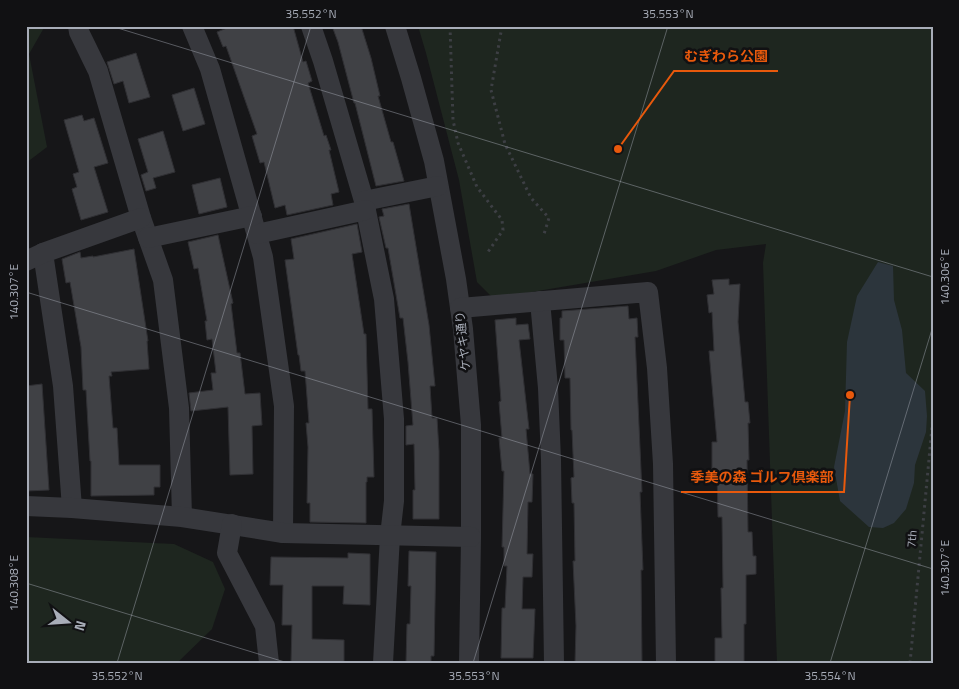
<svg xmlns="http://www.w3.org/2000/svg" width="959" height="689" font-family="'Titillium Web','Noto Sans JP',sans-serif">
  <rect width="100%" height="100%" fill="#161618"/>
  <g fill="#1e261f">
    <path d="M26 26H45L29 54 47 147 26 163Z"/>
    <path d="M418 26H933V663H777L763 263 766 244 716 250 656 271 526 293 492 297 477 282 459 180 426 53Z"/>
    <path d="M26 537 174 544 213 562 225 589 212 629 177 663H26Z"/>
  </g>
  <path fill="#2c353c" d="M878 262 893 266 894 300 902 330 906 373 925 391 927 416 926 432 915 465 914 483 906 509 894 523 883 528 869 527 840 501 834 467 845 411 847 342 857 296Z"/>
  <g fill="#404145" stroke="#303034">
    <path d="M232 26H293L303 62 306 61 312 81 308 83 324 136 326 135 331 150H329L339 192 331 194 333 205 287 215 285 205 275 208 264 162 260 163 252 136 257 134 226 46 223 47 217 32Z"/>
    <path d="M332 26H361L371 58 380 96H378L391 142H393L404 181 376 186 355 103H354L338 42Z"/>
    <path d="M136 53 150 97 129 103 123 81 114 84 107 62Z"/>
    <path d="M194 88 205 124 183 131 172 95Z"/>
    <path d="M82 115 84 121 94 118 108 163 94 167 108 212 81 220 72 189 77 187 73 174 79 172 64 120Z"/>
    <path d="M163 131 175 172 153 178 156 188 146 191 141 175 148 172 138 139Z"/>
    <path d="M220 178 227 207 199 214 192 185Z"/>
    <path d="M409 204 429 325 434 376 435 386H430L432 418H437L439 451V519H413V490H415L414 444 406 445V426L413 425 408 362 403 318H400L388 248H386L379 217 384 216 382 209Z"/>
    <path d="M357 224 362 252 352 254 364 334H366L368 409H372L374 477H367V482H366V523L310 522V503H307L308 447 306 423H309L305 371H301L299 355H298L285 260 294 259 291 239Z"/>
    <path d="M218 235 233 303 231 304 237 353H240L245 394 260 393 262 425 252 426 253 474 230 475 228 407 191 411 189 393 213 390 211 373H216L212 339 207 340 205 321H207L198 268 194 269 188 242Z"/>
    <path d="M134 249 148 341H147L149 369 111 372 112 376H109L113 428H117L119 465H160V487H154V495L91 496V461H90L86 390H83L81 347 70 282 66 283 62 259 80 252 81 258 93 256V257Z"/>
    <path d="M729 279V285L740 284 738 322 745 402H748L750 423H748L749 460H747L748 532H752L753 556H756V574L746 575V624H744V663H715V638H722L721 588H723L722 517H718L717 471H712V442H717L709 351H714L712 312 709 313 707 295 714 294 712 280Z"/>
    <path d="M628 306 629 319 637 318 638 337H635L642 492H640L643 570H641L642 663H575L576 626 573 561H575L574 503H572L571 478 574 477 572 430H571L570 378H565L564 340H560V318H562V311Z"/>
    <path d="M516 318V325L528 324 530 339 519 340 529 429H526L530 474H533L532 502H528L527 554H533L532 577H523L522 609H535L533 658H501L502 608H505L507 566H504V547H502L504 471H502L499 438H502L499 402 501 401 495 320Z"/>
    <path d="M42 384 49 490 26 491V386Z"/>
    <path d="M409 551 436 552 434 656H431V663H406L407 624H410L411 586H408Z"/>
    <path d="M348 553 370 554V605L343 604 344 586H312V639L344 640V663H291L292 625H282L283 585H270L271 557 348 558Z"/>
  </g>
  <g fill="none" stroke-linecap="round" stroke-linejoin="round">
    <g stroke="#3d3f44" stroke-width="3" stroke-dasharray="2.5 4" stroke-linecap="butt">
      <path d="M450 26 453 120 458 143 477 187 502 220 503 230 488 252"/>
      <path d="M502 26 491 90 505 144 531 198 549 218 544 234"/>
      <path d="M910 663 933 416"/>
    </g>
    <g stroke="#37383d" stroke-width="20">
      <path d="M78 26 79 32 98 71 141 218 163 280 179 408 182 517"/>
      <path d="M192 26 210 69 263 257 284 406 283 533"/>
      <path d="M311 26 323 61 364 201 384 299 394 419V501L390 536 383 663"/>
      <path d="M395 26 411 78 434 161 456 279 463 329 471 425V537L469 663"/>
      <path d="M364 201 438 186"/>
      <path d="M257 234 366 210"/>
      <path d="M148 238 252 216"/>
      <path d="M43 253 63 386 72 508"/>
      <path d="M26 261 43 253 141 218"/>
      <path d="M540 301 548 388 551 460 554 663"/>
      <path d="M460 308 648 292 657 368 663 464 666 663"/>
      <path d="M26 506 72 508 182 517 283 533 471 537"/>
      <path d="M232 524 227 553 265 626 269 663"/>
    </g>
  </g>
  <path fill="none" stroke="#a8adb8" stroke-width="1" stroke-opacity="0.45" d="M111 26 933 277M26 292 933 569M26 583 288 663M117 663 311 26M473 663 668 26M830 663 933 326"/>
  <g text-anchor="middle" stroke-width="5" stroke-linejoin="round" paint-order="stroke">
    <g font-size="12" fill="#a8adb8" stroke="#111113">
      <text transform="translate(463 341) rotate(-96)" y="4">ケヤキ通り</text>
      <text transform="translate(912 539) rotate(-85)" y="4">7th</text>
    </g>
  </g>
  <path fill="none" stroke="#e8590c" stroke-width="2" d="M618 149L674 71H778M850 395L844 492H681"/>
  <g fill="#e8590c" stroke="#111113" stroke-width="2">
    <circle cx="618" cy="149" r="5"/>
    <circle cx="850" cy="395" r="5"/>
  </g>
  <g font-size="14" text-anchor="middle" font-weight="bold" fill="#e8590c" stroke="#111113" stroke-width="5" stroke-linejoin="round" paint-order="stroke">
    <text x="726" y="61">むぎわら公園</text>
    <text x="762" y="482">季美の森 ゴルフ倶楽部</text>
  </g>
  <rect width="959" height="689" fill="none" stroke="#111113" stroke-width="55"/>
  <g transform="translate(68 622) rotate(107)" stroke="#111113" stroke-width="4" paint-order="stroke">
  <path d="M0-4L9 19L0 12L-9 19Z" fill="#a8adb8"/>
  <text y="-8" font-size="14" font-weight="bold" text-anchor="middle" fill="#a8adb8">N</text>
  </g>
  <rect x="28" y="28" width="904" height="634" fill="none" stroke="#a8adb8" stroke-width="2"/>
  <g font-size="12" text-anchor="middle" fill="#a8adb8">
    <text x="311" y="18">35.552°N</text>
    <text x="668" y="18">35.553°N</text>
    <text transform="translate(945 277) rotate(-90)" y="4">140.306°E</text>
    <text transform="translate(14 292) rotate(-90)" y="4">140.307°E</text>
    <text transform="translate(945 568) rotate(-90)" y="4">140.307°E</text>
    <text transform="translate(14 583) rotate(-90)" y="4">140.308°E</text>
    <text x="117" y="680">35.552°N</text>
    <text x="474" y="680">35.553°N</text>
    <text x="830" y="680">35.554°N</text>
  </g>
</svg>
